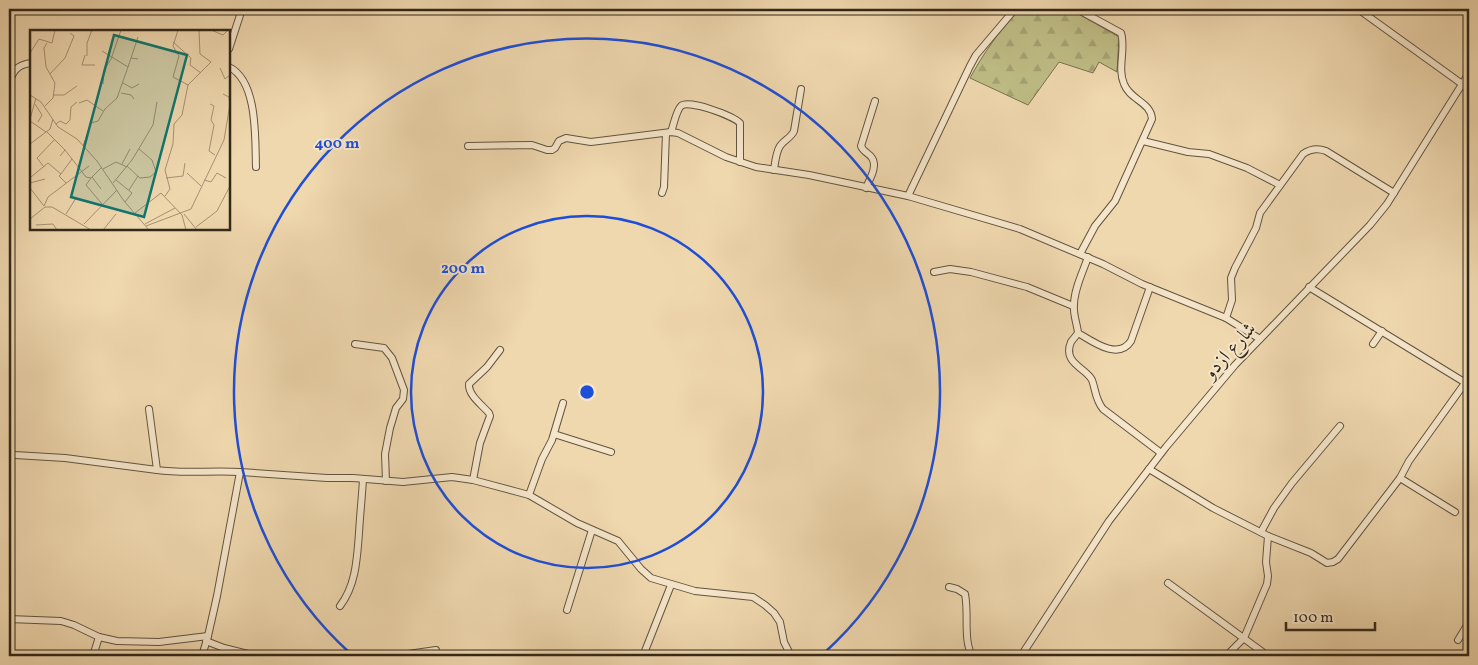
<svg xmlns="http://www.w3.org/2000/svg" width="1478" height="665" font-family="Vollkorn,Amiri,serif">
  <defs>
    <pattern id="forest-firs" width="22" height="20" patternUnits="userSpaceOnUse" patternTransform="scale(1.25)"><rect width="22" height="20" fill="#bfbd86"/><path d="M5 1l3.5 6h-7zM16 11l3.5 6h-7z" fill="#a5a273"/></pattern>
  </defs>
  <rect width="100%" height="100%" fill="#efd7ae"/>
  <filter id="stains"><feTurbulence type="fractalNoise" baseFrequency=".004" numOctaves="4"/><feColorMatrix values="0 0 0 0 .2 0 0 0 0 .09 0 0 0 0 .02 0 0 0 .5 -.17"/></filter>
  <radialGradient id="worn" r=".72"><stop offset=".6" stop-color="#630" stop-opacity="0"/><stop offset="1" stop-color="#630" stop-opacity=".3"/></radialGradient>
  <path fill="url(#forest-firs)" stroke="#797250" d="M1020 9H1070L1119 37 1117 72 1099 62 1093 73 1059 62 1028 105 970 78C983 54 999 32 1016 11Z"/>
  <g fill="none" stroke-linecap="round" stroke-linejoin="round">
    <defs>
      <g id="minor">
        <path d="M1077 9 1121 33C1126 49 1117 68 1124 84 1130 100 1151 102 1152 119L1115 201 1095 226 1080 254"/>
        <path d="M1358 9 1462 84"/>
        <path d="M229 49 242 9"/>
        <path d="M229 67C258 81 255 139 256 167"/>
        <path d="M9 82C14 70 17 65 31 63"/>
        <path d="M671 132C674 124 676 111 681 106 689 99 733 116 740 123V162"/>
        <path d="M1143 141 1188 152 1209 154 1247 168 1280 185"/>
        <path d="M468 146 532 145 547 150H552L555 148 559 141 566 138 591 142 671 132 678 133 726 157 756 167 809 175 908 196 1020 229 1103 264 1142 284 1226 318 1260 339"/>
        <path d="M774 170C775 163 776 152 780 146 784 140 791 138 794 131L801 89"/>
        <path d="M9 184 10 198"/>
        <path d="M866 188C869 180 878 167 872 158 869 153 863 152 861 146L875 101"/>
        <path d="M662 193 664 187 666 133"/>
        <path d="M908 196 970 66 976 55 1015 9"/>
        <path d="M1088 257C1083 272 1074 289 1074 305 1073 315 1077 323 1078 333 1092 341 1118 361 1131 341L1150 287"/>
        <path d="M934 272 950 269 971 272 1027 287 1073 306"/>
        <path d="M1309 287 1469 385"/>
        <path d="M1226 318 1232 300 1231 278 1235 268 1256 228 1260 213 1303 154C1310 149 1318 148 1326 151L1394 193"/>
        <path d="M1078 333C1076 336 1073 339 1071 342 1062 363 1086 368 1092 380 1096 391 1095 399 1103 409L1161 453"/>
        <path d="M355 344 384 348 392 358 404 390 403 399 396 408 390 428 385 454 386 481"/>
        <path d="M1373 344 1382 331"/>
        <path d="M149 409 157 470C184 474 212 470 240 472"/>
        <path d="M554 434 611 452"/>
        <path d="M9 453 15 455 65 458 157 470"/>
        <path d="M1149 469 1213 508 1268 536 1266 562 1268 576 1267 584 1244 638 1226 656"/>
        <path d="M1400 478 1455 512"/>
        <path d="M473 480 480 443 490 416 489 413C482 405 468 395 469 384L487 367 500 350"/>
        <path d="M529 495 542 459 552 440 563 403"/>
        <path d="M1261 532 1274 508 1292 483 1340 426"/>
        <path d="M1268 536 1311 553 1327 563 1333 562 1338 559 1400 478 1409 461 1465 383"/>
        <path d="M1168 583 1268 656"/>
        <path d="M949 587 957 589 965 594C969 614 963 639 972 656"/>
        <path d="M340 606C356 585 357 559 359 533 360 515 362 497 363 479"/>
        <path d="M567 610 592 530"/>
        <path d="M9 619 61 621 74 625 99 637 117 641 159 642 208 636"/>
        <path d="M9 632 10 619"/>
        <path d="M1458 640 1469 622"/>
        <path d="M206 641 224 648 257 656"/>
        <path d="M93 656 99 637"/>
        <path d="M202 656 208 636 217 596 240 472 327 478H353L403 482 452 477 473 480 529 495 577 523 618 541 641 569 651 578 695 591 753 597 765 605 774 613 780 622 784 642 791 656"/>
        <path d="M394 656 436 650"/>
        <path d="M643 656 671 585"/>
        <path d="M859 656 866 655 875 656"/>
        <path d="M1021 656 1109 521 1166 447 1235 365 1370 225 1387 204 1469 73"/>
      </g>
    </defs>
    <use href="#minor" stroke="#62543f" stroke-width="8"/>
    <use href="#minor" stroke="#f5e5ca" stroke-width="6"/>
  </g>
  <g fill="none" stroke="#1d4ed8" stroke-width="2.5">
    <circle cx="587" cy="392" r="176"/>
    <path d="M351 654A353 353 0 1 1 823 654"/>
  </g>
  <g text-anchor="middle" stroke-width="4" stroke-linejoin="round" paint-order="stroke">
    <g font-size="20" fill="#33281a" stroke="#f5e5ca">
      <text transform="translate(1229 350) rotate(-48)" y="7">شارع ازدو</text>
    </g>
  </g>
  <g transform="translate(30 30)">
    <rect width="200" height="200" fill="#efd7ae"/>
    <path fill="none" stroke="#a49173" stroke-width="1" d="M148 0 143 16 149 26 143 47 158 55M181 0 193 5 198 0M143 12 161 28 160 35 171 43M0 23 9 9 22 13 25 0M55 25 52 35H65M57 26V13L62 0M101 28 108 7M81 29 91 0M98 37 101 28 108 29M190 38 195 49 200 45M20 44 35 28 44 6 40 3M93 53 102 58 109 54M73 54 74 40 81 29M91 63 101 65 104 69M193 64 199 67 200 76M0 65 11 72 28 97 47 109 67 131 94 171 119 200M23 65H34L47 56M49 73 57 70 73 81M5 74 12 85 8 92M180 74 184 76 181 90 184 95 179 121 185 125M15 76 23 68 25 53 16 37 14 18 17 13M0 89 6 68M0 91 16 102M26 94 30 91 36 94 40 90 41 77 47 72M17 102 35 120 30 126M0 114 20 99 23 89M53 116 61 93 68 91 75 79 87 68 98 37 72 21M35 120 56 147 61 148 72 137M92 134 100 119M97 136 110 148 120 147 126 142 122 130 109 119M14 137 7 128 25 109M73 139 86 132 97 137M157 143 171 156M31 144 42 129M1 147 18 133 31 144 29 146 36 153M62 147 71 159M61 148 56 155 72 174M136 148 153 146 155 133M86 150 102 163 95 172M174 150 181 152 187 143 196 148M0 153 15 149M83 153 102 130 123 95 127 72M0 158 14 176M99 160 108 146M135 166 140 159 135 140 143 114 144 94 152 85 158 55 181 32 170 24 169 0M14 176 18 167 59 136M105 183 131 163 152 185 156 200M36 184 46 168M154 184 167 200M0 189 15 177H22L61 200M54 194 87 160M115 194 145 178M6 195 23 194 27 200M116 196 161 179 194 110 200 74M166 197 187 181 200 156M73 200 86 184"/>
    <path fill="#0f766e" fill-opacity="0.15" stroke="#0f766e" stroke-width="2.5" d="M84 5 157 25 114 187 41 167Z"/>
    <rect width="200" height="200" fill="none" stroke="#33281a" stroke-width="2.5"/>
  </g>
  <circle cx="587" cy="392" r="8" fill="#1d4ed8" stroke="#f5e5ca" stroke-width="2.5"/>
  <g font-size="15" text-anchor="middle" font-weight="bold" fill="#1d4ed8" stroke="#f5e5ca" stroke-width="4" stroke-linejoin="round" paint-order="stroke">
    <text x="337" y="148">400 m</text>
    <text x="463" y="273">200 m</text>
  </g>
  <rect width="1478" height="665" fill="none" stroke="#efd7ae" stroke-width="30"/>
  <rect x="10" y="10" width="1458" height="645" fill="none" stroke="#33281a" stroke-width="2.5"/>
  <rect x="15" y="15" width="1448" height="635" fill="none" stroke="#33281a"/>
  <path d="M1286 622v8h89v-8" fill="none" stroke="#33281a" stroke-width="2.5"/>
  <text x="1293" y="622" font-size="15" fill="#33281a" stroke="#f5e5ca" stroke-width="4" paint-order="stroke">100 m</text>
  <rect width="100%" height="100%" filter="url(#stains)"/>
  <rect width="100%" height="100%" fill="url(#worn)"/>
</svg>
